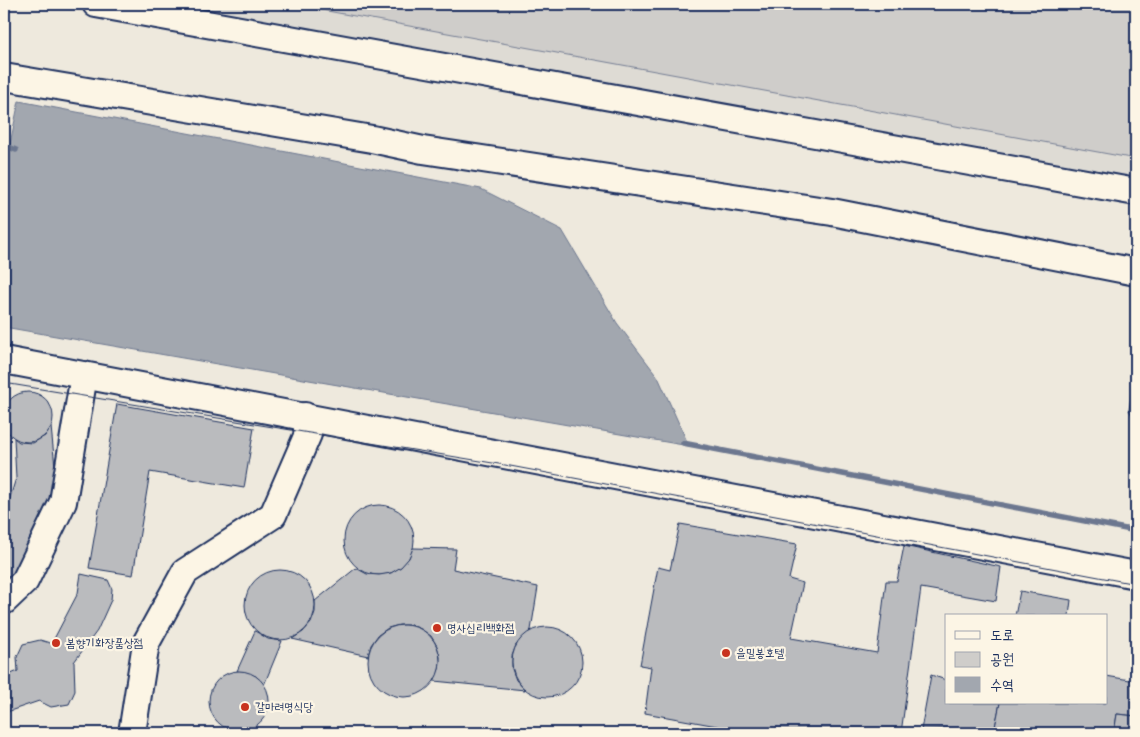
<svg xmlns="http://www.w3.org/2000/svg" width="1140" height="737" font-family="Pangolin,'Poor Story',sans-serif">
  <rect width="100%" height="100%" fill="#eee9dd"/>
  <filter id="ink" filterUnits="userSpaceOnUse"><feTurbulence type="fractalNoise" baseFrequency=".02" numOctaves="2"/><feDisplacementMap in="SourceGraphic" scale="10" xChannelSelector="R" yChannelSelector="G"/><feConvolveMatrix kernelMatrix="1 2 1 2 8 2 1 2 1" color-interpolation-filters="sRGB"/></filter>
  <g filter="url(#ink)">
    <path fill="#dedbd4" d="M37 4H1136V202L546 95Z"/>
    <path fill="#cfcdca" stroke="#757e94" d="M289 4H1136V159Z"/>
    <path fill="#a2a7af" stroke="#6c778f" d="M19 101 481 189 562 230 617 323 658 377 689 446 4 327V172Z"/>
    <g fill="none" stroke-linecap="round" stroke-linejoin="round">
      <g stroke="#6c778f" stroke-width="5.5">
        <path d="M4 145 16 150"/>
        <path d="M683 443 1136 531"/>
      </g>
    </g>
    <g fill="#babbbe" stroke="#1b2f5e">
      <path d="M1136 363V422L1129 410Z"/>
      <circle cx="28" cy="417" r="25"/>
      <path d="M117 404 254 428 244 488 150 472 133 575 89 568Z"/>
      <path d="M51 427 55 467 49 511 33 551 4 585V517L16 478 14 438 19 442 33 443 45 436Z"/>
      <circle cx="379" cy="540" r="35"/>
      <path d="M680 524 797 544 789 579 803 583 791 638 877 653 886 581H897L904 546 1001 567 996 601 921 588 901 733H756L645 713 651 667 640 665 658 567 670 570Z"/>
      <path d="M413 548 456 549 453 569 538 587 531 630 516 645 512 656V669L516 680 525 690 434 681 439 669 440 657 437 646 431 636 421 629 411 625H399L388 628 378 635 371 645 368 656 292 639 303 632 311 623 315 612V601L356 568 367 574 379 575 391 573 401 567 409 558Z"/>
      <circle cx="280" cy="605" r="35"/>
      <path d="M81 574 108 580 112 589 111 600 97 631 74 662 75 691 69 704 51 707 39 701 4 713V677L18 671 17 657 23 644 40 640 50 643 55 637 78 593Z"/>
      <path d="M1020 591 1071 600 1069 616H1015Z"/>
      <circle cx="404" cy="661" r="36"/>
      <circle cx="547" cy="662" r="35"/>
      <path d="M255 631 268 639 282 641 264 685 256 676 237 671Z"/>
      <circle cx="239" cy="701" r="30"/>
      <path d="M931 675 946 680V703H1000L995 727 921 730Z"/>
      <path d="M1106 676 1136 681V716L1117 714 1114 733H952L953 729 995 727 1000 703H1106Z"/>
      <path d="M1117 714 1136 716V733H1114Z"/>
    </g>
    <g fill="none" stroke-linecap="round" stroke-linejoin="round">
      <defs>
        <g id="minor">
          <path d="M96 4 1136 192"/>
          <path d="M4 77 372 139 423 150 832 212 1136 272"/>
          <path d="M4 360 1136 575"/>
          <path d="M4 601 25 581 63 502 84 375"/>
          <path d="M132 733 146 643 185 572 273 515 308 434 305 416"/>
        </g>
      </defs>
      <use href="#minor" stroke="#1b2f5e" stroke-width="30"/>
      <use href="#minor" stroke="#fcf5e5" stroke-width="26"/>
      <path stroke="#1b2f5e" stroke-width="1" d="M4 383 505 465 1136 584"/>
    </g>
  </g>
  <g fill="#c8321e" stroke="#fcf5e5" stroke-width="2">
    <circle cx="437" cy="628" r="5"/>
    <circle cx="56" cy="643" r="5"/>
    <circle cx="726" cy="653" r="5"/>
    <circle cx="245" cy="707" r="5"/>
  </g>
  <g text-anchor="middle" stroke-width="4.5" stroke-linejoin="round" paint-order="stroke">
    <g font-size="12" fill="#1b2f5e" stroke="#fcf5e5" text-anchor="start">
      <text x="447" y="632">명사십리백화점</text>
      <text x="66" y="647">봄향기화장품상점</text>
      <text x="736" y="657">을밀봉호텔</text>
      <text x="255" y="711">갈마려명식당</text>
    </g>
  </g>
  <rect width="1140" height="737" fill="none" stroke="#fcf5e5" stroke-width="20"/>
  <rect x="10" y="10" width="1120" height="717" fill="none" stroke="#1b2f5e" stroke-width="2" filter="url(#ink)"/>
  <rect x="945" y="614" width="162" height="90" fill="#fcf5e5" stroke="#a2a6af"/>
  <rect x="955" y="631" width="25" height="8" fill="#fcf5e5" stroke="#a2a6af"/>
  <text x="990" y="640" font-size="15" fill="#1b2f5e">도로</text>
  <rect x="955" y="652" width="25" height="15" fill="#cfcdca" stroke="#a2a6af"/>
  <text x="990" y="664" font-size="15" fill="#1b2f5e">공원</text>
  <rect x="955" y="677" width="25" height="15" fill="#a2a7af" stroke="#a2a6af"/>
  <text x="990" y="690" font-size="15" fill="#1b2f5e">수역</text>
</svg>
